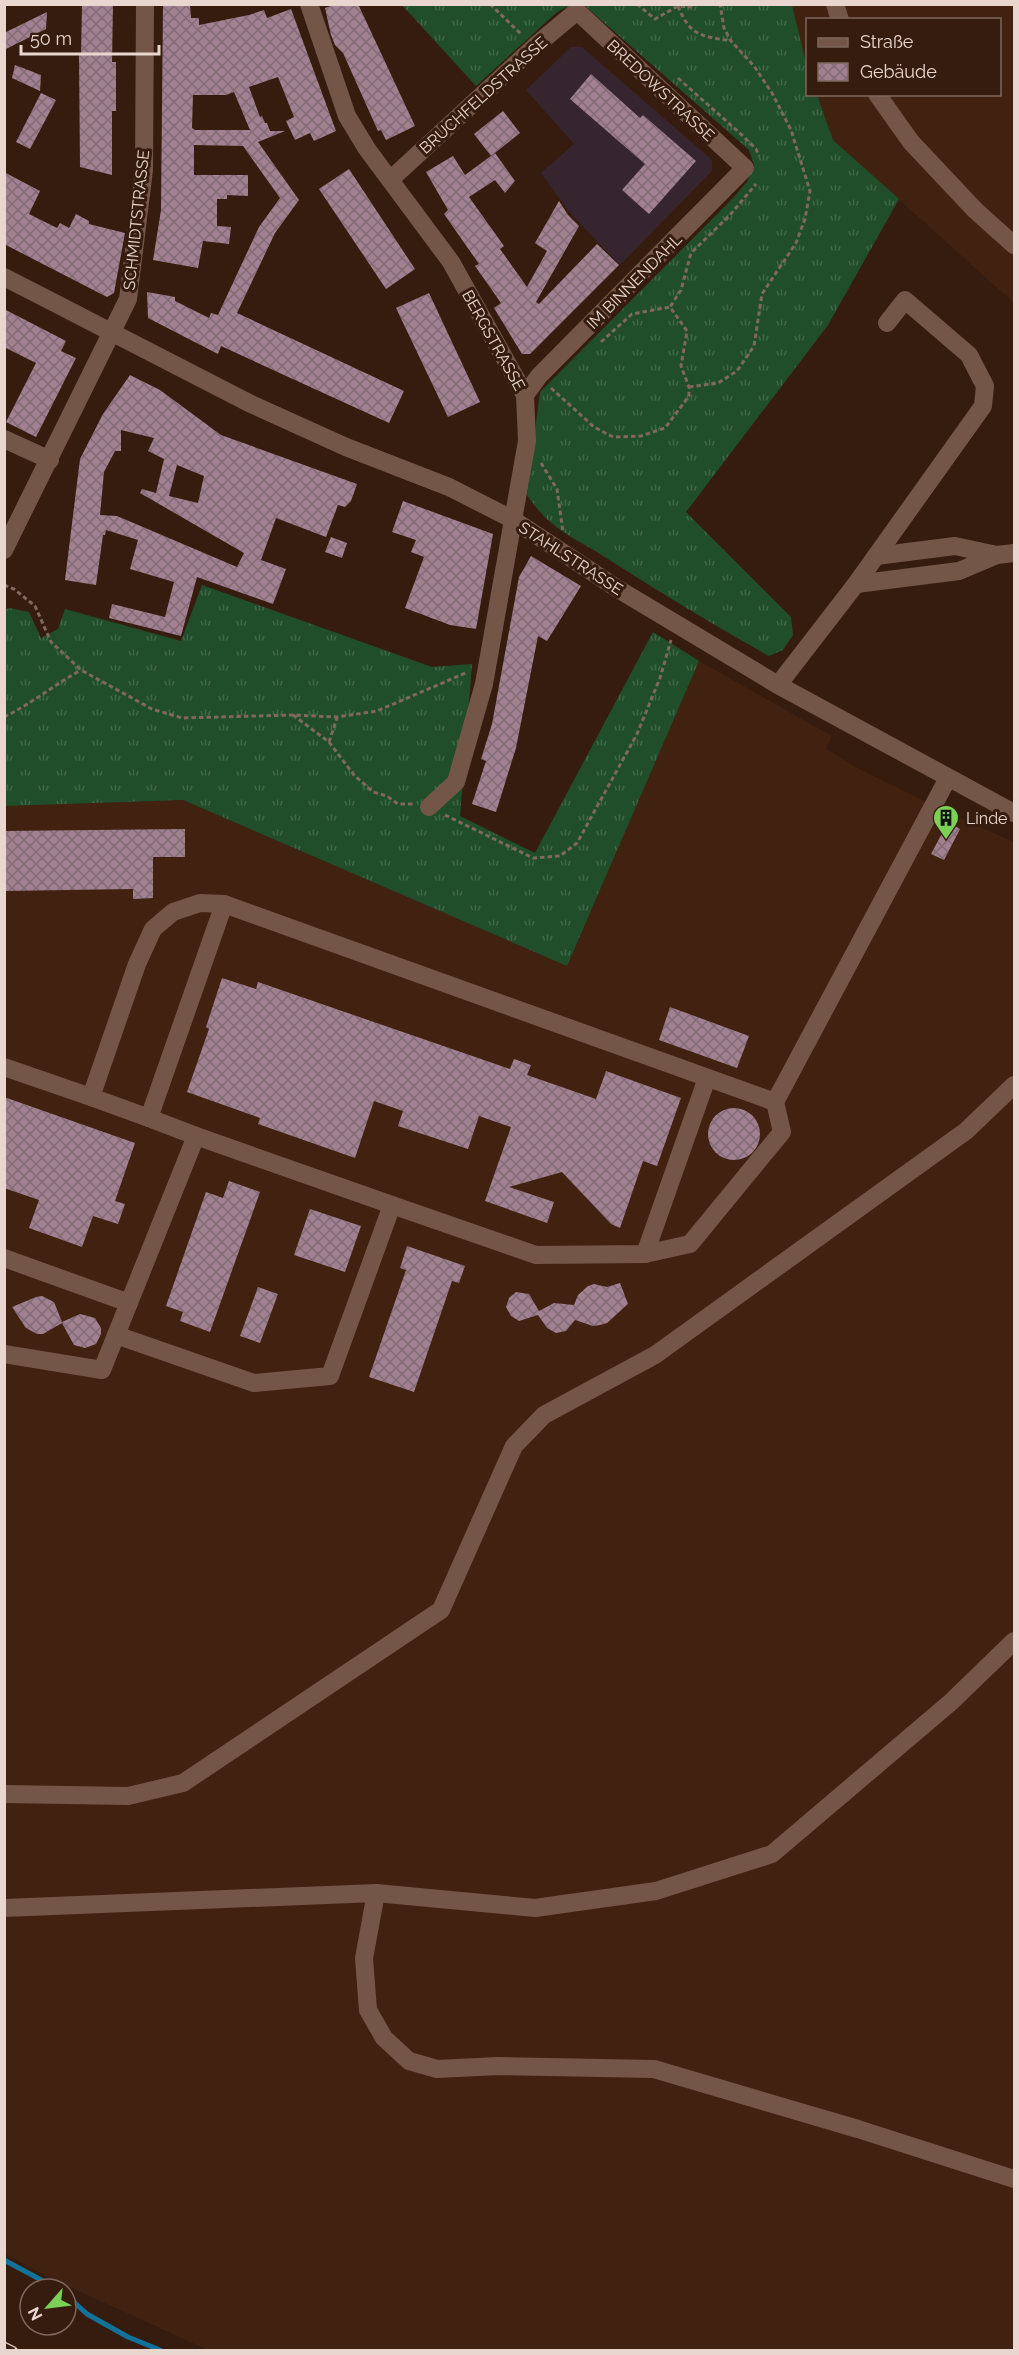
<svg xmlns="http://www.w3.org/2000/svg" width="1019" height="2355" font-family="Raleway,sans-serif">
  <defs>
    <pattern id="grass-tufts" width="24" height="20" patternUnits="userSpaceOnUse" patternTransform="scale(1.5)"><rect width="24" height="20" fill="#204e2b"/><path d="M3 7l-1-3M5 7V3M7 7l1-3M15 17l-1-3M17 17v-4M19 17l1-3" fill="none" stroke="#406749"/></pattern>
    <pattern id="building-cross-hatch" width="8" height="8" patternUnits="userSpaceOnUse" patternTransform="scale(1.5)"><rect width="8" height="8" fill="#a18091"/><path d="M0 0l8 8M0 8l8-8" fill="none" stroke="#816a74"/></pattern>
  </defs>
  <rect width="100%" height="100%" fill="#361c0f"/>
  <g fill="#412211">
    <path d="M792 5H1014V303L833 140 817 95 1000 94V20H808L807 67Z"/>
    <path d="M699 661 832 736 826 749 859 769 966 821 1014 842V2350H208L48 2277 5 2254 4 806 183 800 567 966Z"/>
  </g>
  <path fill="#36252e" d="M571 47H582L712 160V171L620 265 570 213 541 173 574 144 526 90Z"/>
  <g fill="url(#grass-tufts)">
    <path d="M402 5H571L557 12 476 86Z"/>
    <path d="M584 5H792L807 67 808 94 817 95 833 140 899 199 828 325 686 512 791 617 793 635 783 650 769 656C714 625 661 593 608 559 573 536 552 532 527 495L540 392 732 199 747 182 754 165 749 150Z"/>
    <path d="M202 585 432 667 472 664 460 816 535 853 653 632 699 661 567 966 183 800 5 806 4 610 9 608 29 612 41 638 58 629 65 609 181 641Z"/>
  </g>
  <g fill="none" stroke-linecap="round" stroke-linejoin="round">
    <g stroke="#13729a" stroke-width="5">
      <path d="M4 2260 58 2289"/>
      <path d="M66 2295 87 2314 128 2337 160 2350"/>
    </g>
  </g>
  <g fill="url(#building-cross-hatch)" fill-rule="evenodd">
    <path d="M82 4H113L112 62H116V111H112V175L80 167 79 55H81Z"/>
    <path d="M163 4H190L191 18H199V25L249 15 264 10 267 18 291 9 336 131 314 141 310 133 295 140 286 121 294 117 278 77 249 87 260 117 262 116 265 123H267L270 131H285L258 142 299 200 275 233 237 313 404 391 389 423 221 346 218 354 148 318 147 292 175 297V301L209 318 211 313 218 315 259 227 280 198 243 146 194 145V175H248V196L227 195V199H217V226L231 227 229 244 203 241 198 268 153 260 161 210ZM234 92 250 130H195L192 128 193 95H226Z"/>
    <path d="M336 4H358L415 126 386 140 381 130 378 131 343 53 335 45 331 35 325 8Z"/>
    <path d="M47 12 46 29 4 50V33Z"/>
    <path d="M15 65 41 75 40 91 12 78Z"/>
    <path d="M591 74 640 118 643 115 696 161 649 214 622 190 645 164 570 99Z"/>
    <path d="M41 93 56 100 30 149 16 142Z"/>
    <path d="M503 111 520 133 491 156 474 134Z"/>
    <path d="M495 153 515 181 505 193 495 180 469 197 504 246 500 249 527 287 547 251 535 243 559 201 568 215 579 226 536 302 539 304 597 244 619 265 530 354H522L494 308 501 303 475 266 479 264 444 214 448 210 426 172 453 156 465 175Z"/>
    <path d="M349 169 415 269 386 289 319 189Z"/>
    <path d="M4 172 40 191 29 214 57 228 60 223 69 228 76 214 89 221V224L125 233 114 293 107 297 4 244Z"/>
    <path d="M429 293 480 402 448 417 396 308Z"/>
    <path d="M4 309 66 341 61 351 76 358 36 437 6 422 36 363 4 347Z"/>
    <path d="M130 375 160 390 221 435 357 484 351 501 345 507 338 505 326 537 276 518 261 560 286 569 273 604 197 577 181 636 109 618 112 604 165 617 174 582 130 569 138 540 106 530 105 535H103L96 585 65 580 80 459 103 414ZM121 430 154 438 148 451 164 459 156 493 142 489 140 493 244 553 237 567 117 516 100 515 104 472 115 451H121ZM177 465 204 476 198 503 169 496Z"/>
    <path d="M403 501 493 534 476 629 450 625 405 608 424 557 411 552 416 540 392 532Z"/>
    <path d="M331 537 347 543 342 558 325 552Z"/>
    <path d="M531 556 581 586 547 641 538 636 516 748 496 812 472 804 486 761 481 759 492 724 519 577Z"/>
    <path d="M948 822 960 829 944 860 931 854Z"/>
    <path d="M185 829V857H153V898L133 899V889L4 891V831Z"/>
    <path d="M222 978 256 989 258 982 510 1069 514 1059 531 1065 527 1075 596 1099 606 1071 681 1098 657 1166 643 1161 620 1228 611 1224 562 1172 509 1187 554 1202 547 1223 485 1201 511 1127 479 1116 468 1149 398 1126 403 1111 374 1101 355 1158 258 1124 260 1118 187 1092 209 1029 206 1027Z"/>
    <path d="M670 1007 749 1036 737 1068 659 1040Z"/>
    <path d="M4 1097 135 1143 115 1201 125 1204 118 1224 93 1216 82 1247 29 1228 39 1200 4 1188Z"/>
    <circle cx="734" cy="1134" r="26"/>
    <path d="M229 1181 260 1192 210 1332 180 1321 183 1312 166 1306 206 1192 223 1198Z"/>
    <path d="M310 1209 361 1226 345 1272 294 1255Z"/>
    <path d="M407 1246 465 1266 459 1283 452 1281 414 1392 369 1377 406 1270 400 1268Z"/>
    <path d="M620 1283 628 1304 607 1323 600 1325 593 1326 575 1320 566 1331 556 1333 547 1328 538 1315 519 1321 511 1316 506 1307 509 1298 516 1292 529 1294 539 1311 554 1303 574 1305 578 1295 588 1286 594 1284 607 1287Z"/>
    <path d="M258 1287 278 1294 260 1343 240 1336Z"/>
    <path d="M42 1296 54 1302 62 1322 80 1314 95 1318 101 1328V1334L96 1344 85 1348 74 1345 62 1323 43 1334H37L26 1328 12 1307 36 1297Z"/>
  </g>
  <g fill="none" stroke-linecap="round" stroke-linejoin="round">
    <g stroke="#7f685d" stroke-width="3" stroke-dasharray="4.5 3" stroke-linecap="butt">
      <path d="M490 4 521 34"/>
      <path d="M637 4 655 19 678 6 690 7 693 4"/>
      <path d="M678 6C690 36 701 36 731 41"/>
      <path d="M678 78 744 137 756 149 759 156"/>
      <path d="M601 342 632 314 670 307"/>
      <path d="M689 387 718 383 737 371 754 346 762 294 796 243 805 219 810 191 791 130 772 93 754 66 731 41 724 28 720 4"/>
      <path d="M551 388 594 427 613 437 641 436 665 428 689 396V387L681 366 687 331 670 307 681 290 691 253 730 215 756 184"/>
      <path d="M541 463 557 489 563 532"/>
      <path d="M4 585 14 589 35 606 51 642 81 670 152 709 182 718 293 715 337 717 377 711 468 672"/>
      <path d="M293 715 329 742 354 775 373 792 387 796 398 804H413"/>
      <path d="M4 717C31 704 54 685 81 670"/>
      <path d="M329 742 337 718"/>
      <path d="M445 815 533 858 560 856 577 843 637 734 660 678 671 640"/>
    </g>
    <g stroke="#745648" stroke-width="18">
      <path d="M309 4 347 116 367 149 451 262 525 395 527 441 484 684 456 782 429 807"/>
      <path d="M835 4 840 20"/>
      <path d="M877 94 911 142 975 210 1014 245"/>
      <path d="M390 180 534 47 577 11 745 168 539 376 525 395"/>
      <path d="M4 277 249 403 346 447 449 487 512 519 618 589 778 685 1014 813"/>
      <path d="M4 439 50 460"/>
      <path d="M4 550 128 299 144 170 145 4"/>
      <path d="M876 556 955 546 997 555"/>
      <path d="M856 584 959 571 997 555 1014 553"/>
      <path d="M778 685 856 584 983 406 985 386 969 355 905 300 887 323"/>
      <path d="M4 1067 91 1097"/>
      <path d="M149 1118 91 1097 137 964 153 929 173 912 200 903 224 904"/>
      <path d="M392 1205 536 1255 645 1254 707 1078"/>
      <path d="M645 1254 690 1244 782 1132 775 1102"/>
      <path d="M4 1258 129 1303"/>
      <path d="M116 1335 254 1383 330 1376 392 1205 196 1136"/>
      <path d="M4 1354 102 1370 196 1136 149 1118 224 904 775 1102 948 778"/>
      <path d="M4 1794 128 1796 183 1783 441 1610 514 1446 544 1415 655 1355 966 1131 1014 1085"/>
      <path d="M376 1893 364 1958 368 2010 384 2038 409 2061 437 2069 498 2066 654 2069 858 2129 1014 2179"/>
      <path d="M4 1908 376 1893 535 1908 656 1891 772 1854 951 1702 1014 1641"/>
    </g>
    <defs>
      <path id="rail" d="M4 2345 14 2350"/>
    </defs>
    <use href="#rail" stroke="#d6c3ba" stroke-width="7"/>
    <use href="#rail" stroke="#361c0f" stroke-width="4.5" stroke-dasharray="14" stroke-linecap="butt"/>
  </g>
  <defs>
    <symbol id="building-pin" viewBox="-11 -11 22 30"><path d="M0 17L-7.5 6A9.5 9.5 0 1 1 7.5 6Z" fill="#7bd156" stroke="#361c0f"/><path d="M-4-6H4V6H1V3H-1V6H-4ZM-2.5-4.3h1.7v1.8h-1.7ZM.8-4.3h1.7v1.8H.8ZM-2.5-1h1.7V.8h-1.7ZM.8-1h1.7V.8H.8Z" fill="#111"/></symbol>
  </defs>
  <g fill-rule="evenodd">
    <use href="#building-pin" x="931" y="803" width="30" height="40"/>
  </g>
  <g text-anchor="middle" stroke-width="6" stroke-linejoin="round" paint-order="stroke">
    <g font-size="16" fill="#e9d7cf" stroke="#361c0f">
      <text transform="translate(661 90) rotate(43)" y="6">BREDOWSTRASSE</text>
      <text transform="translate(483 95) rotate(-42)" y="6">BRUCHFELDSTRASSE</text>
      <text transform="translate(136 220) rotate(-84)" y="6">SCHMIDTSTRASSE</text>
      <text transform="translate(634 281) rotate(-45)" y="6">IM BINNENDAHL</text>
      <text transform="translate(494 340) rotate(61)" y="6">BERGSTRASSE</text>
      <text transform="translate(571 558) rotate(33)" y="6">STAHLSTRASSE</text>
    </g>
    <g font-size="16" fill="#e9d7cf" stroke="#361c0f" text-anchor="start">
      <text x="966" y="824">Linde</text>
    </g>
  </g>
  <rect width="1019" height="2355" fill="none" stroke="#e9d7cf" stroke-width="12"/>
  <rect x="806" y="18" width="195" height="78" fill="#361c0f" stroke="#7e675c" stroke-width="1.5"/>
  <rect x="818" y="38" width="30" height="9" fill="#745648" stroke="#7e675c" stroke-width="1.5"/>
  <text x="860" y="48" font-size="18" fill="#e9d7cf">Straße</text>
  <rect x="818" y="63" width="30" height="18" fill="url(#building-cross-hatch)" stroke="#7e675c" stroke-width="1.5"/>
  <text x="860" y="78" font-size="18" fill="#e9d7cf">Gebäude</text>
  <g transform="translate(48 2307) rotate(242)"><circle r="28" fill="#361c0f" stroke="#7e675c" stroke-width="1.5"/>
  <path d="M0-4.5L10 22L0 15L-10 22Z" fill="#7bd156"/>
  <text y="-9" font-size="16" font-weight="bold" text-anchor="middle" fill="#e9d7cf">N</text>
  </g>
  <path d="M21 45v9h138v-9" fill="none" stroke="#e9d7cf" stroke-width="3"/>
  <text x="30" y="45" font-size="18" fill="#e9d7cf" stroke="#361c0f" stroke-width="4.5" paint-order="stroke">50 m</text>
</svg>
